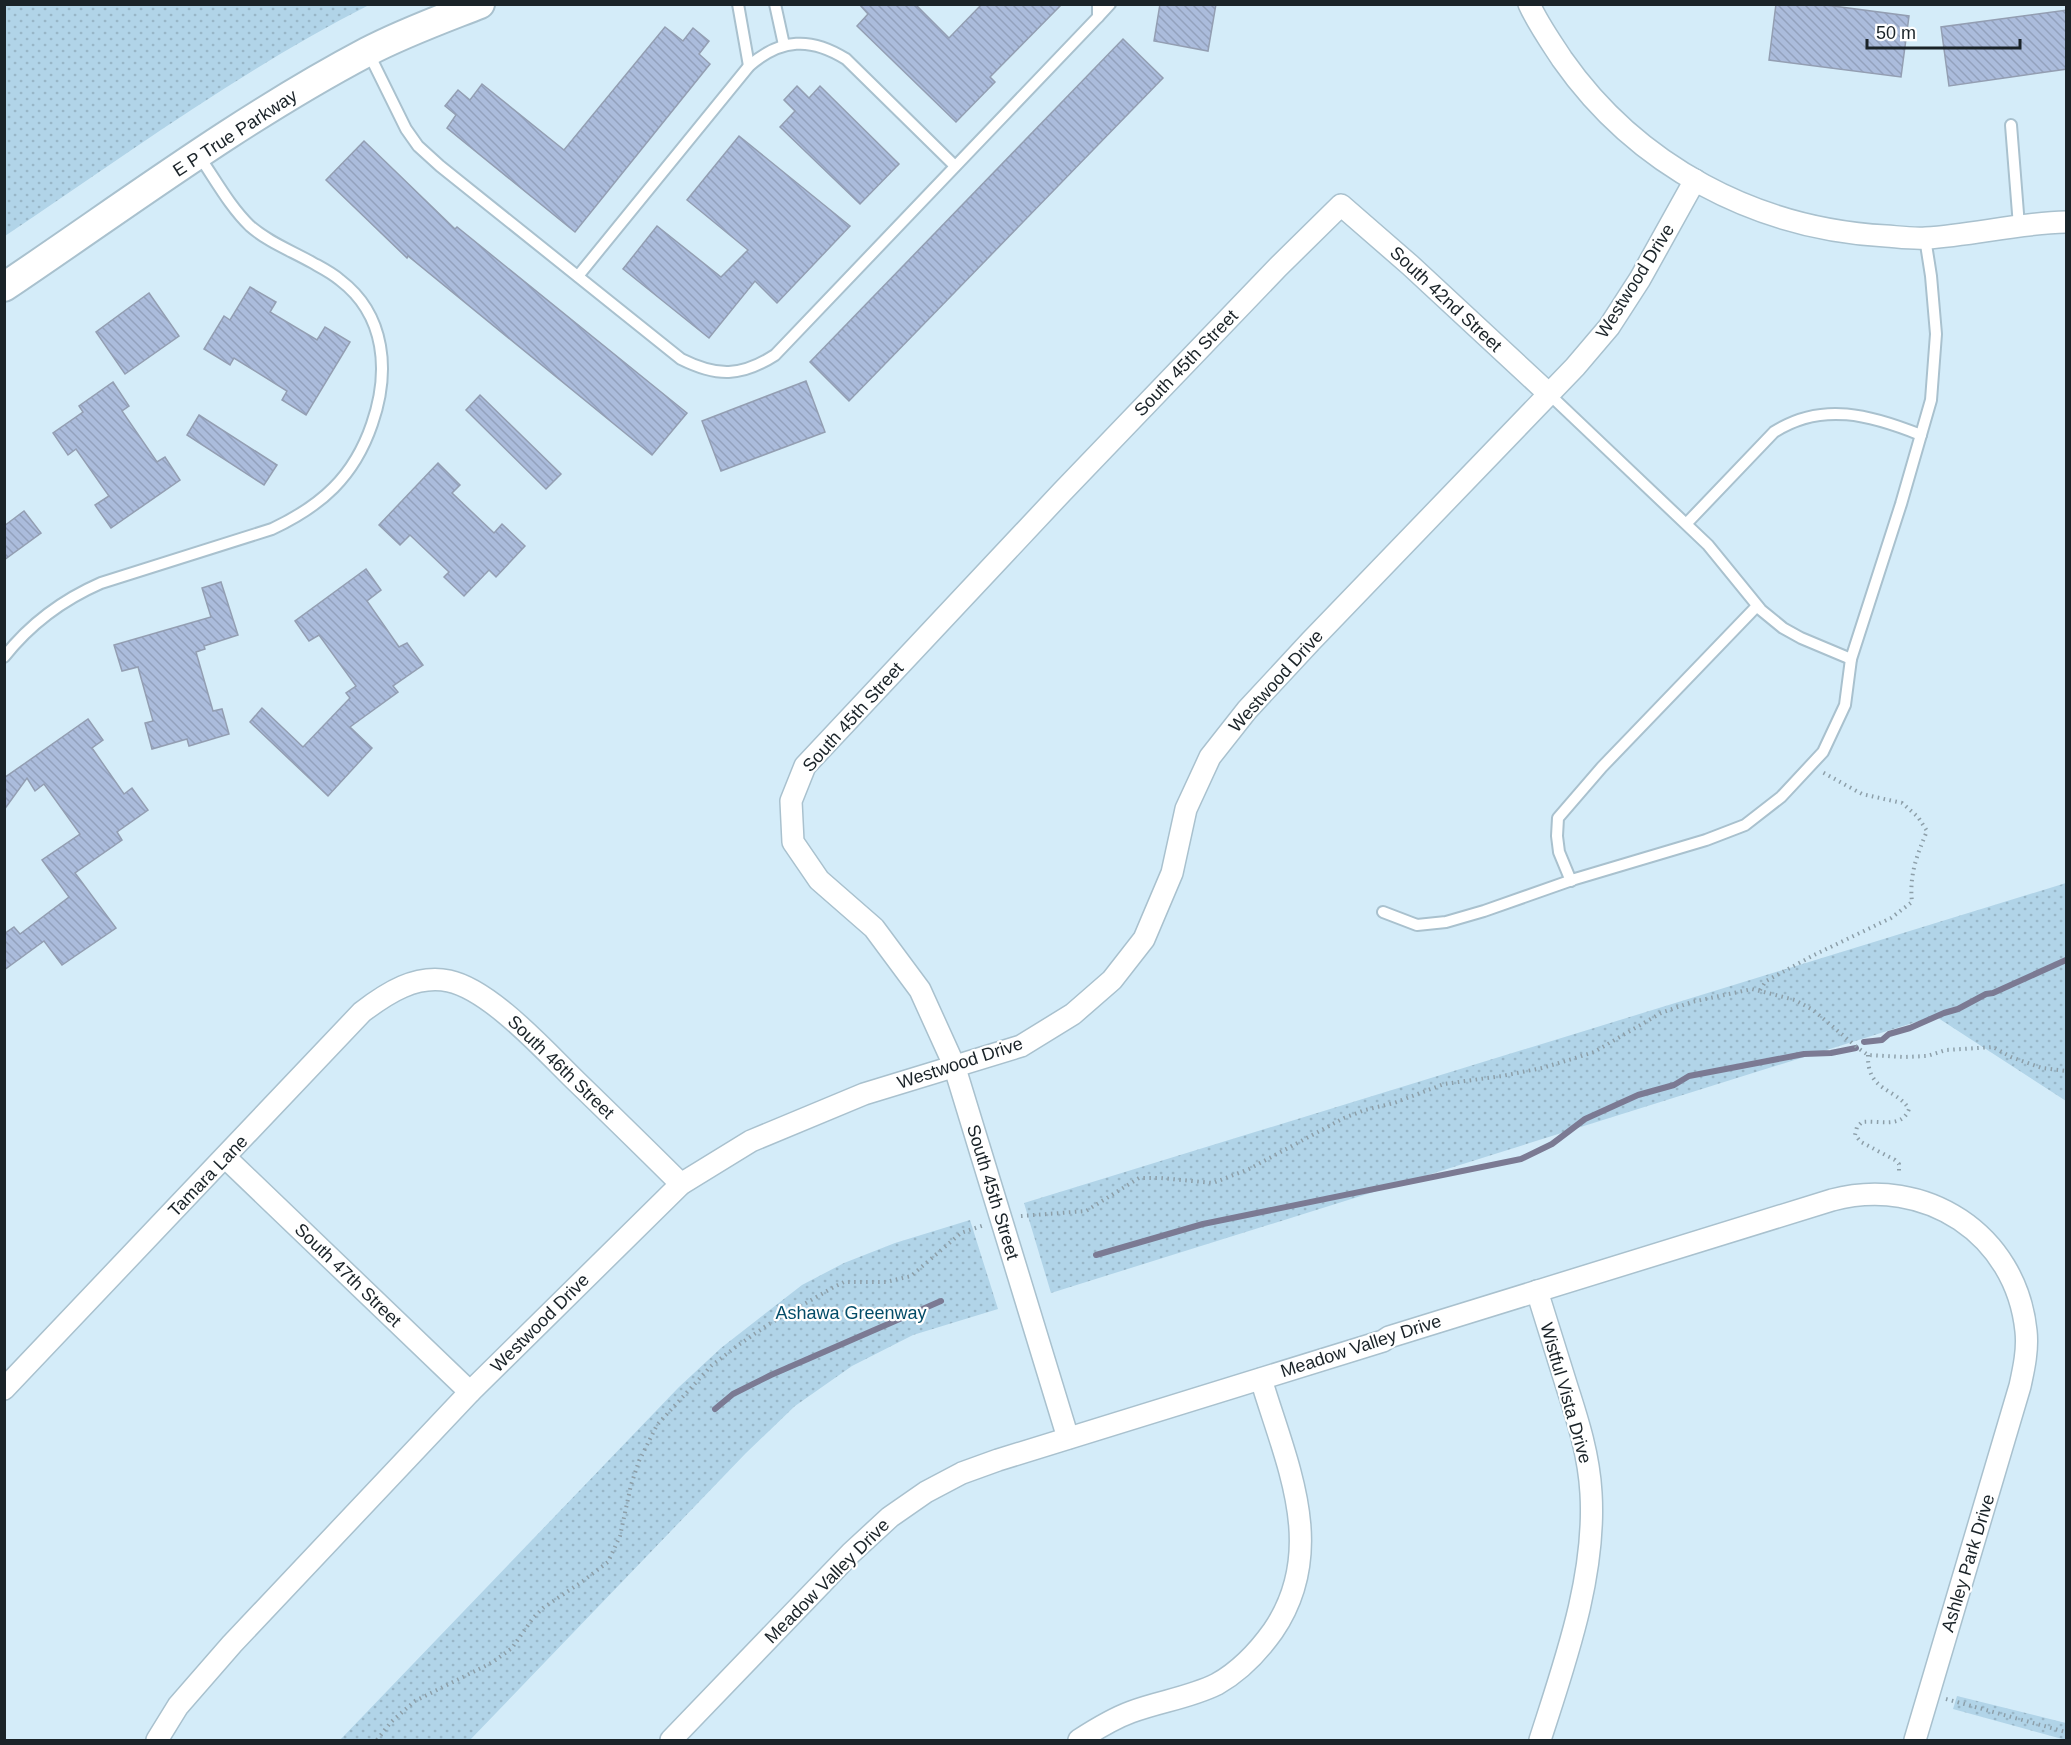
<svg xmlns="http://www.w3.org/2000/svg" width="2071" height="1745" font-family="Arial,sans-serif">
  <defs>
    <pattern id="green-dots" width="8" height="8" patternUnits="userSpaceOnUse" patternTransform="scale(1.5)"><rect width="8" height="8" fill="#b1d4e8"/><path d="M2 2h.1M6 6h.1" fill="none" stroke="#98b6c7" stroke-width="1.8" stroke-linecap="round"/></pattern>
    <pattern id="building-back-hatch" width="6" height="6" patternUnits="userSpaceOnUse" patternTransform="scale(1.5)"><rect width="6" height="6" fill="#abbcdc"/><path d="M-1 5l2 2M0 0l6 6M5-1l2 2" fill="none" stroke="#93a1bd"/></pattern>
  </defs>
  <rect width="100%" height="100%" fill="#d4ecf9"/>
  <g fill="url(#green-dots)">
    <path d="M5 4H369V5C241 70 124 156 5 236Z"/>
    <path d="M2066 883V1101L1935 1016 1051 1293 1024 1203Z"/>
    <path d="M970 1220 998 1309 913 1335 852 1366 795 1406 746 1453 470 1740H340L679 1387 721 1348 802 1285 844 1263 895 1243Z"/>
    <path d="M1957 1696 2066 1723V1740L1953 1709Z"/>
  </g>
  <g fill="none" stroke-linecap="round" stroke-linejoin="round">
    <g stroke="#7b7a93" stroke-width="6">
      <path d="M1864 1042 1882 1040 1889 1034 1910 1028 1944 1013 1958 1009 1986 994 1993 993 2066 960"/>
      <path d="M1096 1255 1203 1224 1521 1159 1552 1144 1585 1119 1638 1095 1674 1085 1689 1076 1804 1054 1831 1053 1856 1048"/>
      <path d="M715 1409 733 1394 771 1375 941 1301"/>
    </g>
  </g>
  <g fill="url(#building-back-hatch)" stroke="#939eb2" stroke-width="1.5">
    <path d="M859 4H915L949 38 982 4H1062L990 77 995 82 956 122 857 26 868 14Z"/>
    <path d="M1160 4H1216L1208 51 1154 41Z"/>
    <path d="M1776 4H1818L1909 16 1901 77 1769 60Z"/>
    <path d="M2067 10V69L1949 86 1941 27Z"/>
    <path d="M665 27 683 41 693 28 709 41 699 54 710 64 575 232 447 128 456 115 445 106 458 90 470 100 482 84 564 150Z"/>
    <path d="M1123 39 1163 78 849 401 810 362Z"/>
    <path d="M797 86 809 98 820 86 899 164 860 204 780 127 795 111 784 100Z"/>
    <path d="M739 136 850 226 777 303 755 281 709 338 623 269 657 226 721 277 748 250 687 200Z"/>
    <path d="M364 141 455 229 457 227 687 413 652 455 408 256 407 258 326 180Z"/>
    <path d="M250 287 276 302 270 312 317 340 325 327 350 342 306 415 282 400 287 391 234 358 230 365 204 349 224 316 230 320Z"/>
    <path d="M149 293 179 336 125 374 96 332Z"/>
    <path d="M806 381 825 432 721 471 702 421Z"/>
    <path d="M113 382 129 406 122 411 157 462 165 457 180 480 111 528 95 505 109 496 76 449 68 455 53 433 83 412 79 406Z"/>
    <path d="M480 395 561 474 546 489 466 410Z"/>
    <path d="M199 415 277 465 264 485 187 435Z"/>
    <path d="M438 463 460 485 452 493 494 533 502 524 525 546 496 577 489 570 464 596 444 577 449 572 410 535 400 545 379 525Z"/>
    <path d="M24 511 41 533 4 560V526Z"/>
    <path d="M366 569 381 590 367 601 399 647 407 643 423 665 393 686 398 692 350 727 372 748 328 796 250 722 262 708 303 747 350 698 346 693 356 686 319 635 309 641 295 621Z"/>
    <path d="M221 582 238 635 204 646 205 649 196 652 213 711 222 709 229 734 189 746 187 739 152 749 145 723 153 721 138 667 122 671 114 645 211 617 202 588Z"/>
    <path d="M88 719 103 740 92 748 124 794 132 788 148 810 117 832 122 840 75 873 116 928 62 965 44 941 4 970V934L14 927 20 934 69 897 42 860 80 834 44 784 35 791 27 778 4 810V778Z"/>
  </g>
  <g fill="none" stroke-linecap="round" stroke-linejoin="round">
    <defs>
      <g id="service">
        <path d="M738 4 749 66"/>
        <path d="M775 4 784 45"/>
        <path d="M1098 4V17L1110 4"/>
        <path d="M368 52 406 129 418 146 440 166 681 359C717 377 741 377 775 355L1098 17"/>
        <path d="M2011 125 2019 226"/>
        <path d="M578 276 749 66C781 38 811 37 846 59L955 166"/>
        <path d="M1549 394 1708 545 1761 610 1783 628 1801 638 1851 659"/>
        <path d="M1687 523 1774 432C1822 401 1871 415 1921 435"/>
        <path d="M4 657C30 624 62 600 101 583L272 529C321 506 354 477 372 424 390 372 386 315 340 280 332 273 322 268 313 263 292 251 268 242 250 226 230 207 215 179 199 156"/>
        <path d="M1571 881 1559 852 1557 836 1558 818 1602 767 1757 606"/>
        <path d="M1383 912 1417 925 1446 922 1484 911 1575 879 1706 840 1745 825 1781 797 1823 752 1845 705 1851 659 1901 504 1931 400 1936 334 1931 276 1925 238"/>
      </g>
      <g id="minor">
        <path d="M1529 4C1538 24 1551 42 1562 59 1637 166 1756 229 1886 236 1899 237 1913 239 1926 238 1973 235 2019 223 2066 222"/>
        <path d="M226 1158 470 1392"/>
        <path d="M1537 1291C1547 1323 1557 1355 1567 1387 1578 1421 1589 1456 1591 1493 1596 1576 1565 1662 1540 1740"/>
        <path d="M4 1389 362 1012C387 993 416 974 449 981 491 990 546 1052 577 1082 612 1116 647 1150 681 1184"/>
        <path d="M1068 1438 954 1065 920 990 874 928 819 880 793 842 791 801 805 766 1062 492 1278 267 1341 205 1410 265 1549 394"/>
        <path d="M157 1740 178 1706 232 1644 470 1392 681 1184 751 1141 864 1094 1021 1046 1073 1014 1112 980 1144 939 1172 873 1186 809 1210 757 1247 710 1311 641 1575 367 1609 327 1640 279 1695 180"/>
        <path d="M671 1740 851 1553 890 1517 926 1492 962 1473 998 1460 1383 1341 1389 1337 1832 1200C1925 1175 2016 1234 2026 1331 2028 1349 2024 1368 2020 1386L1915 1740"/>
        <path d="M1079 1740C1096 1729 1112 1719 1131 1712 1160 1701 1189 1698 1217 1684 1240 1671 1258 1652 1273 1631 1329 1549 1286 1463 1261 1379"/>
      </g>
      <path id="secondary" d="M4 287C123 207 240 119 367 52 403 33 442 19 480 4"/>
    </defs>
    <use href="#service" stroke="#a9c1ce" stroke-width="14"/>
    <use href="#minor" stroke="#a9c1ce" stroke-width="24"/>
    <use href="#secondary" stroke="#a9c1ce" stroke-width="32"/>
    <g stroke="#8d9fa9" stroke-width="4" stroke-dasharray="1.5 4.5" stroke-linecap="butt">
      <path d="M1760 990 1766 981 1814 955 1891 918 1912 902C1909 875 1917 855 1927 831L1918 817 1902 803 1862 794 1822 772"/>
      <path d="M1868 1055C1867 1092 1895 1087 1909 1109 1902 1129 1879 1120 1862 1122L1857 1127 1855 1135 1861 1142 1895 1160 1899 1164V1174"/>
      <path d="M1021 1216 1086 1211 1139 1178H1161L1213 1183 1249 1169 1344 1118 1365 1110 1394 1103 1444 1084 1502 1076 1542 1068 1572 1059 1594 1052 1661 1013 1692 1002 1752 989 1795 1000 1813 1010 1858 1048 1868 1055 1904 1057 1927 1056 1946 1050 1993 1047 2011 1057 2042 1068 2066 1071"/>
      <path d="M1946 1699 2066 1732"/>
      <path d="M377 1740 391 1722 415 1701 493 1662 512 1648 533 1618 543 1608 583 1581 608 1562 620 1536 631 1485 639 1461 657 1425 711 1366 737 1346 769 1324 834 1287 844 1282H886L911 1276 961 1233 984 1225"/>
    </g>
    <use href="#service" stroke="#fff" stroke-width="10"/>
    <use href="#minor" stroke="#fff" stroke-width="21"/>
    <use href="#secondary" stroke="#fff" stroke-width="28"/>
  </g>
  <g text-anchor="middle" stroke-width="4.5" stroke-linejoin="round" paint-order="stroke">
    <g font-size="18" fill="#1a2328" stroke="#fff">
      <text transform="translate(235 133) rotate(-33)" y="6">E P True Parkway</text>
      <text transform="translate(1635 281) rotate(-58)" y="6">Westwood Drive</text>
      <text transform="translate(1446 299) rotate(43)" y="6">South 42nd Street</text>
      <text transform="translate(1186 363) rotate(-46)" y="6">South 45th Street</text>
      <text transform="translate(1276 681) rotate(-48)" y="6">Westwood Drive</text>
      <text transform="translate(853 717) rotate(-48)" y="6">South 45th Street</text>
      <text transform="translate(960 1063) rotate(-18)" y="6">Westwood Drive</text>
      <text transform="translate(561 1067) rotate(44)" y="6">South 46th Street</text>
      <text transform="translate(208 1176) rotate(-46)" y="6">Tamara Lane</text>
      <text transform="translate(993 1192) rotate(73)" y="6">South 45th Street</text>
      <text transform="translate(348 1275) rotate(44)" y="6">South 47th Street</text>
      <text transform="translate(540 1323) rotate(-45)" y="6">Westwood Drive</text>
      <text transform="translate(1361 1346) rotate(-18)" y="6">Meadow Valley Drive</text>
      <text transform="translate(1566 1393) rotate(74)" y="6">Wistful Vista Drive</text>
      <text transform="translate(1968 1563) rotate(-73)" y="6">Ashley Park Drive</text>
      <text transform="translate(827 1581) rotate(-45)" y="6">Meadow Valley Drive</text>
    </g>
    <g font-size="18" fill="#034c68" stroke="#fff">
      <text x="851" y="1319">Ashawa Greenway</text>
    </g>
  </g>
  <rect width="2071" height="1745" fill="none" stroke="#1a2328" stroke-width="12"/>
  <path d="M1867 39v9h153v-9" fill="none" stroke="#1a2328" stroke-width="3"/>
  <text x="1876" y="39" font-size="18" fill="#1a2328" stroke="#ffffff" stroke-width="4.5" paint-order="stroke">50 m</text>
</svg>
